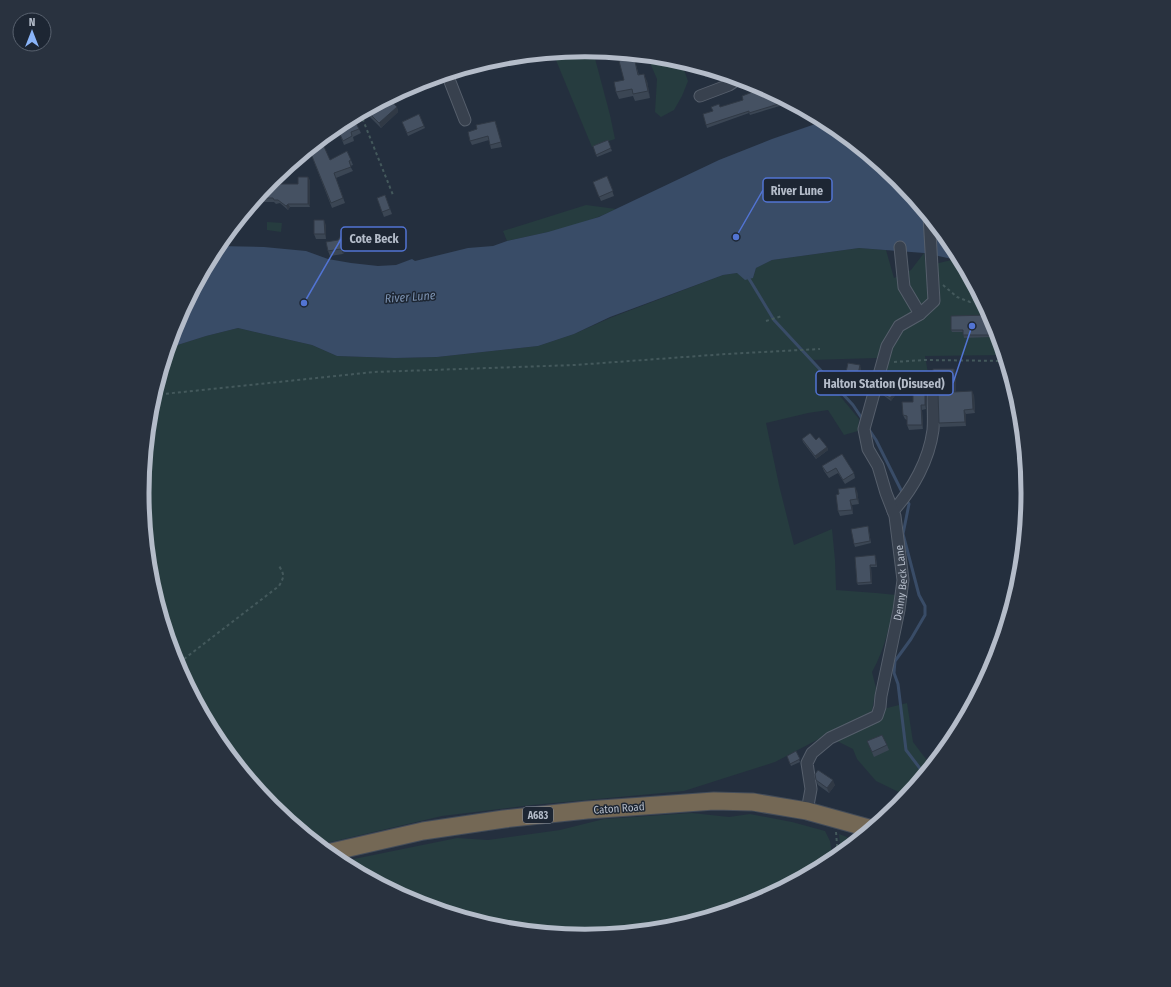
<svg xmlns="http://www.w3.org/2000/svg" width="1171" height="987" font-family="'Fira Sans Condensed',sans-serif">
  <rect width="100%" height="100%" fill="#242f3e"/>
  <g fill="#263c3f">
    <path d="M586 50 593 51 610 115 615 139 592 147 553 53Z"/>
    <path d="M647 56 672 59 681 61 688 81 682 96 674 110 661 117 655 112 657 79Z"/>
    <path d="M586 205 616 209C582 226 544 233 507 241L503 231Z"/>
    <path d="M267 222 282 223 281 232 267 230Z"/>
    <path d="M859 248 886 250 894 278 911 270 924 253 926 266 960 258 995 324 1005 355 925 356 929 379 899 383 883 373 877 358 810 360 859 419 858 431 844 435 828 410 808 413 766 423 779 485 794 545 832 529 835 560 836 590 876 593 896 595C890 623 886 647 872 672L876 688 872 711 775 762 684 791 532 805 442 816 318 845 272 807 217 740 176 663 150 580 142 493 151 407 168 348 206 336 238 328 312 345 337 356 395 358 437 357 538 346 574 334 610 318 723 275 737 273 753 278 756 268 772 260Z"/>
    <path d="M907 703 913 742 932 767 907 797V796L876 781 857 759 853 749 829 737 887 708Z"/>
    <path d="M692 813 729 817 750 814 792 822 825 831 830 841 833 861 755 903 672 929 585 937 499 928 416 903 339 862 457 838 488 840 560 830 604 819Z"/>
    <path d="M839 834 847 837 855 843 841 855Z"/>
  </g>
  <path fill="#394c67" d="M824 121 832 125 899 180 954 247 962 261 924 253 859 248 772 260 756 268 753 278 745 280 737 273 723 275 610 317 574 334 538 346 437 357 395 358 337 356 312 345 238 328 206 336 168 348 176 324 218 246 264 247 306 251 328 259 351 263 378 266 396 265 412 259 415 261 468 248 493 246 507 241 548 232 599 217 719 160 772 139Z"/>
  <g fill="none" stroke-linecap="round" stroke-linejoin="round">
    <g stroke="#394c67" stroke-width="3">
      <path d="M748 277 774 320 853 405 863 420"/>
      <path d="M868 428 876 440 903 494"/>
      <path d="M906 499 909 504 903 534 919 595 925 606V615L911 639 895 661 894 673 898 684 906 750 925 775"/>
    </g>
    <defs>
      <g id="minor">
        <path d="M447 74 465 120"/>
        <path d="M700 96 729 85 738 79"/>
        <path d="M900 247 904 287 920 314"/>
        <path d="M893 511C913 489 929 460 933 430 934 419 933 407 933 396"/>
        <path d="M176 664 182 672"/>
        <path id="s1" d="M807 811 811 789 807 763 812 753 830 738 877 716 880 707 881 696 899 610 903 580 895 516 886 493 878 466 868 449 864 429 887 346 899 326 920 314 934 301 929 216"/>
      </g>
      <path id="highway" d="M327 853 423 831 504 819 587 810 714 801 753 802 807 811 872 829"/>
    </defs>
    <use href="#minor" stroke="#565f6c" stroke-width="13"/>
    <use href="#highway" stroke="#434c59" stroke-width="19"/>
    <g stroke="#44595c" stroke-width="2" stroke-dasharray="3 3" stroke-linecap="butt">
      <path d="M359 114 363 120 393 195"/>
      <path d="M943 285 957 297 970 302 981 296"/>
      <path d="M766 321 782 316"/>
      <path d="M894 362 924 360 1006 361"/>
      <path d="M154 395 374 372 575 365 726 354 820 349"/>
      <path d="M184 659 279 586C284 577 285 575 279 566"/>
      <path d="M836 832 838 857"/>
    </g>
    <use href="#minor" stroke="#38414e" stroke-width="11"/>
    <use href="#highway" stroke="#746855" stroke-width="17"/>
  </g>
  <g fill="#3b4654">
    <path d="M634 57 636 65 639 75 647 81 650 98 635 101 633 96 619 99 616 92 624 80Z"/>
    <path d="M702 68 716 72 717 74 705 77Z"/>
    <path d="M780 97 783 105 750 115 749 113 707 128 703 114 713 111 720 107Z"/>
    <path d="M397 107 398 112 381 128 370 117 368 112 378 109Z"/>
    <path d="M419 114 425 128 408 136 402 122Z"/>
    <path d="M495 121 502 147 491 149 489 140 472 145 470 141 477 129Z"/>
    <path d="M339 126 359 129 361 133 353 137 354 141 344 145 338 130 340 129Z"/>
    <path d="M608 140 612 151 597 157 593 146Z"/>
    <path d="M309 149 330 160H351L353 165 350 166 353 171 336 178 345 203 332 208Z"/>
    <path d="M607 176 614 196 601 201 593 182Z"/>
    <path d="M308 177 310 181V207H290L288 210 280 203 276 204 274 202H264L262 198 270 187 298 184Z"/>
    <path d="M385 195 392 214 384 217 377 198Z"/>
    <path d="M326 225V239H316L314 234Z"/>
    <path d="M352 242 343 254 330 256 328 251Z"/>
    <path d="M990 315 991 318V337L964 338 963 332H952L951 330Z"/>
    <path d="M861 368 857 386 845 383 844 381Z"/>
    <path d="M954 369 956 373V392L974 395 975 413 966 414V426L940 427 939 423 938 392 936 390H930L927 393 926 409 922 410 923 429 909 430 907 425V420L905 419 903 415 913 402 920 389 933 379Z"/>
    <path d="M882 393 896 394 891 401 883 395Z"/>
    <path d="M802 439 816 440 827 447 828 450 816 459 803 442Z"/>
    <path d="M842 454 854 473 855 478 845 484 838 473 829 478 824 471 822 466Z"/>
    <path d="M857 491 859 504 852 505 853 514 840 516 838 511Z"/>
    <path d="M868 526 871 543 855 547 854 544Z"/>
    <path d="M855 557 876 558 877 567H871L872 584 858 585 857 583Z"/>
    <path d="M867 741 887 745 889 750 874 757Z"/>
    <path d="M796 751 800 762 791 766 787 756Z"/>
    <path d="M816 780 835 785 829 793 818 785Z"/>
  </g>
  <g fill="#303945">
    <path d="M644 74 647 81 650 98 648 91Z"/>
    <path d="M419 83 412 87V86Z"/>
    <path d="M397 107 398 112 381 128 379 123Z"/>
    <path d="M308 177 310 181V207L308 204Z"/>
    <path d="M288 204 290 207 288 210 286 206Z"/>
    <path d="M324 220 326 225V239L325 234Z"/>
    <path d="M350 237 352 242 343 254 341 249Z"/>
    <path d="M990 315 991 318V337L990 335Z"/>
    <path d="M860 365 861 368 857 386 856 383Z"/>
    <path d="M954 369 956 373V396L954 392Z"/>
    <path d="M928 385 930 390 927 393 926 409 925 405V389Z"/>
    <path d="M972 391 974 395 975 413 973 409Z"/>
    <path d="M895 392 896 394 891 401 890 398Z"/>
    <path d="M921 405 922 410 923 429 922 425Z"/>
    <path d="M964 410 966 414V426L965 422Z"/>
    <path d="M827 447 828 450 816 459 815 456Z"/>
    <path d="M855 487 857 491 859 504 857 499Z"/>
    <path d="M850 500 852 505 853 514 852 510Z"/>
    <path d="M870 565 871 567 872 584 871 582Z"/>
    <path d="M833 780 835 785 829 793 827 788Z"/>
  </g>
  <g fill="#455162" stroke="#303945">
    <path d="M634 57 638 75 644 74 648 91 633 94 632 89 616 92 614 82 624 80 619 61Z"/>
    <path d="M702 68 715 72 704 75Z"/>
    <path d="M763 88 780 97 782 103 749 113V111L706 125 703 114 713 111 711 107 719 104 720 107 743 100 742 96Z"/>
    <path d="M389 99 397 107 379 123 368 112 375 106 378 109Z"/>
    <path d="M419 114 424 126 407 133 402 122Z"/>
    <path d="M354 119 359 129 351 132 352 136 343 141 338 130 342 128 339 126Z"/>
    <path d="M495 121 501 142 490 145 488 136 470 141 468 132 477 129 476 125Z"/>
    <path d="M608 140 611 148 596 155 593 146Z"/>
    <path d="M322 142 330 160 347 151 351 160 349 161 351 167 334 173 343 198 331 203 309 149 312 147Z"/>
    <path d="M607 176 613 191 599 197 593 182Z"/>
    <path d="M298 177H308V204H288L286 206 278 200H274L273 198H262L263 191 266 187H270V184H298Z"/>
    <path d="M385 195 390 209 382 212 377 198Z"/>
    <path d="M314 220H324L325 234H314Z"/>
    <path d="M343 232 350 237 341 249 328 251 326 242 338 240Z"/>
    <path d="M990 315V335H963V330H951V316Z"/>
    <path d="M848 363 860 365 856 383 844 381Z"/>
    <path d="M933 369H954V392L972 391 973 409 964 410 965 422 939 423 938 392 937 388 934 385H928L925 389V405H921L922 425H907V416L903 415 902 402H913V389H920L919 380 933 379Z"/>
    <path d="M887 386 895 392 890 398 882 393Z"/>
    <path d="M810 433 816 440 819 437 827 447 815 456 802 439Z"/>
    <path d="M842 454 854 473 843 480 836 468 827 473 822 466Z"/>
    <path d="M855 487 857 499 850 500 852 510 838 511 836 495 839 494 838 489Z"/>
    <path d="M868 526 870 541 854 544 851 529Z"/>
    <path d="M875 555 876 565H870L871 582 857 583 855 557Z"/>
    <path d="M882 735 887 745 872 752 867 741Z"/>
    <path d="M796 751 800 759 790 764 787 756Z"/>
    <path d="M818 770 833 780 827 788 816 780 815 774Z"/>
  </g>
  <g text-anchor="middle" stroke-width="3" stroke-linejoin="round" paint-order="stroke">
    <rect fill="#1d2633" stroke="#878f9c" stroke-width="1" x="523" y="807" width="30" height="16" rx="3"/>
    <g font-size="10" font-weight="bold" fill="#b4bcc9">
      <text x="538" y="819">A683</text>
    </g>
    <g font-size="11" fill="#b4bcc9" stroke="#1d2633">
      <text dy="4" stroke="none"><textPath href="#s1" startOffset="271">Denny Beck Lane</textPath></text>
      <text transform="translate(619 808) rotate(-4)" y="4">Caton Road</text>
    </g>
    <g font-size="12" font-style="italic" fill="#7c92b1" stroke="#1d2633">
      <text transform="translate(410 297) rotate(-4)" y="4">River Lune</text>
    </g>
  </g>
  <path d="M0 0H1171V987H0ZM149 493a436 436 0 1 1 872 0a436 436 0 1 1-872 0Z" fill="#29323f" fill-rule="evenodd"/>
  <path fill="none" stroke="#b4bcc9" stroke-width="5" d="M149 493a436 436 0 1 1 872 0a436 436 0 1 1-872 0Z"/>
  <path fill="none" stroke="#5274d3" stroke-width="1.5" d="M736 237L763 190M304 303L341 239M972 326L953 383"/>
  <g fill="#5274d3" stroke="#1d2633" stroke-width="1.5">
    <circle cx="736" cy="237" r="4"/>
    <circle cx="304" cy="303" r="4"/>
    <circle cx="972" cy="326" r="4"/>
  </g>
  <g fill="#1d2633" stroke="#5274d3" stroke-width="1.5">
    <rect x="763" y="178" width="69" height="24" rx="4"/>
    <rect x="341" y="227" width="65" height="24" rx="4"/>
    <rect x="816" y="371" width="137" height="24" rx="4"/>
  </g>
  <g font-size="12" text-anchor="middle" font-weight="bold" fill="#b4bcc9">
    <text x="797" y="195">River Lune</text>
    <text x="374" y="243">Cote Beck</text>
    <text x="884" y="388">Halton Station (Disused)</text>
  </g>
  <g transform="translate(32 32)"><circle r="19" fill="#1d2633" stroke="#59626f"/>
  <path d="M0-3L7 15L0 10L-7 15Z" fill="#8ab4f8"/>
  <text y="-6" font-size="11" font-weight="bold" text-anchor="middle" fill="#b4bcc9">N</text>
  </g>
</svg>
